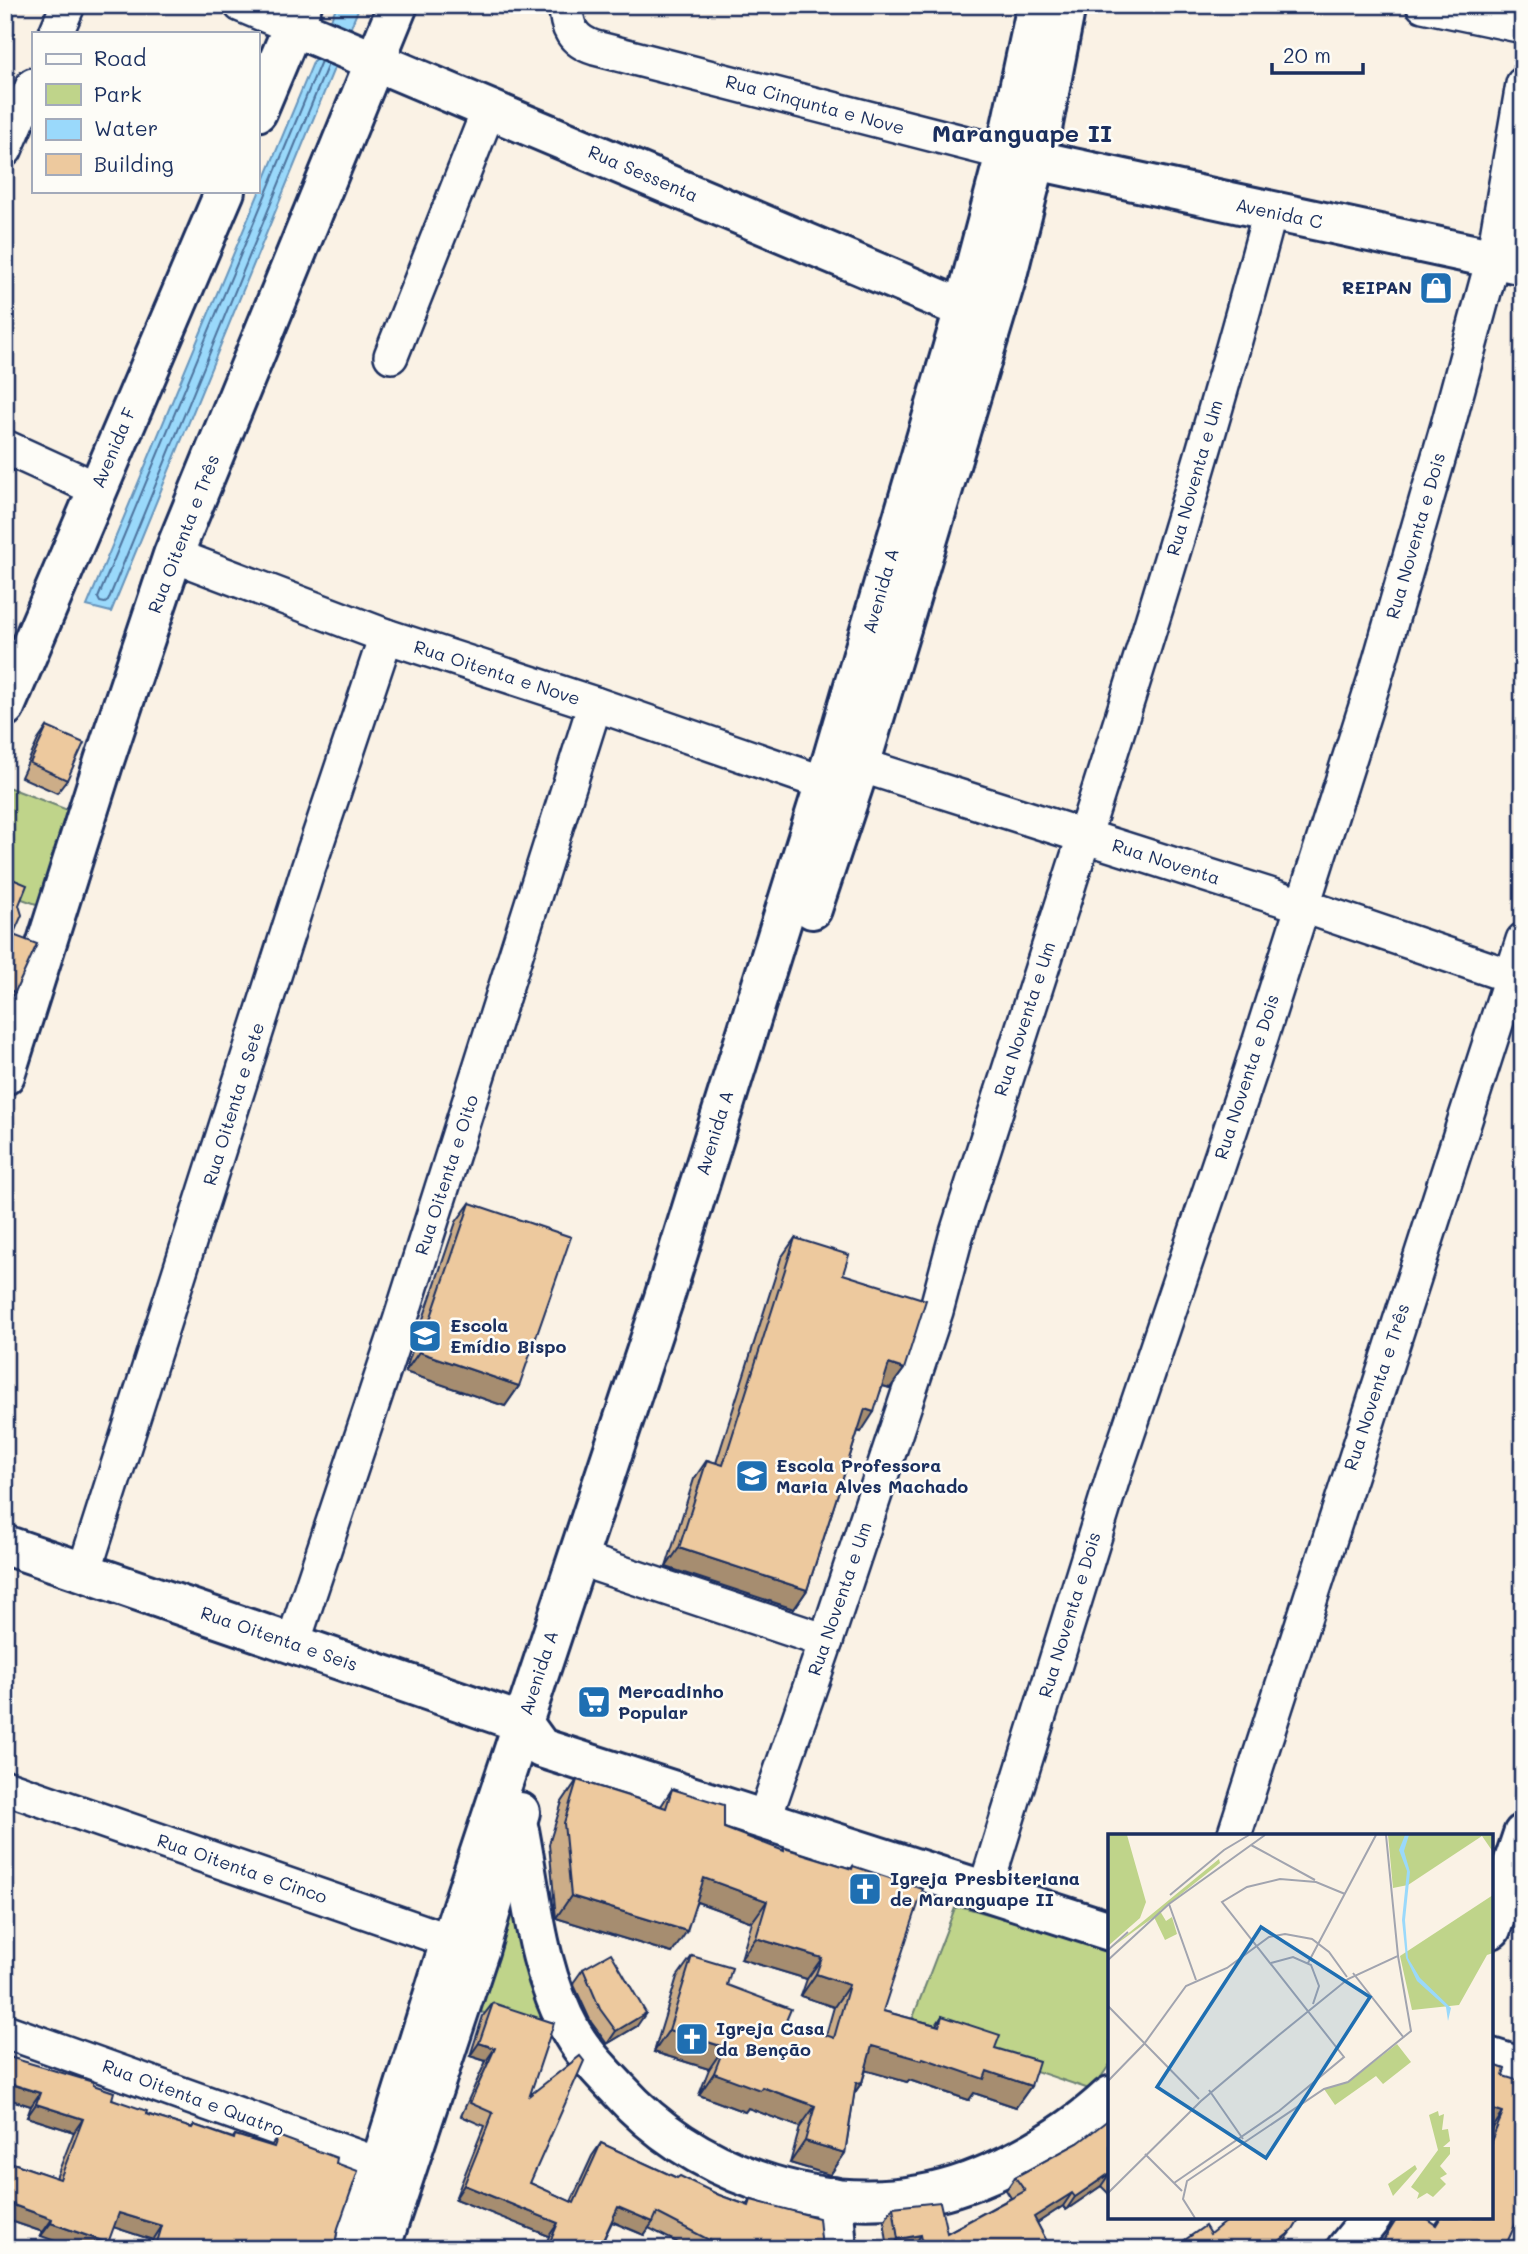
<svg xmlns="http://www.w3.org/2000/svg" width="1528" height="2254" font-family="Mali,sans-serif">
  <rect width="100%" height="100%" fill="#faf2e5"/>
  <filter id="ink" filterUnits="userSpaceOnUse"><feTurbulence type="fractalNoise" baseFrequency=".0143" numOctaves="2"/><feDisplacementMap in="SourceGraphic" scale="14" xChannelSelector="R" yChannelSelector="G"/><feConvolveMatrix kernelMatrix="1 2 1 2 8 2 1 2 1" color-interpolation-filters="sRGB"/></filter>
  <g filter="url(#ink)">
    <g fill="#bfd48a" stroke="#6d8274" stroke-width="2">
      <path d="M5 786 86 817 56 911 5 893Z"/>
      <path d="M516 1827 569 2043 464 2006Z"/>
      <path d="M963 1907 1110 1949V2064L1092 2090 909 2028 955 1908Z"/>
    </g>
    <path fill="#9ad9fb" stroke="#6795bc" stroke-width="2" d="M337 5H360L111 612 87 606Z"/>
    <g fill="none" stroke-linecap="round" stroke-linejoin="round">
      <path stroke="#4e739d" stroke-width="2" d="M321 61 98 598 100 602 105 603 108 601 328 64"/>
      <defs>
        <g id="street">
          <path d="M241 5 301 30"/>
          <path d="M566 5C566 28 573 41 595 48L1032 160"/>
          <path d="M1423 5 1523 26"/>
          <path d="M56 33 68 5"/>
          <path d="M5 150 33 85"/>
          <path d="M391 356 489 109"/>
          <path d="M5 447 97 489"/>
          <path d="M173 555 386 636 595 704 824 783 860 765 1301 905 1510 976"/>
          <path d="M598 1565 826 1641"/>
          <path d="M84 1572 308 869 386 636"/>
          <path d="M293 1643 400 1321 595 704"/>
          <path d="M5 1787 476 1950"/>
          <path d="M764 1820 826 1641 936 1311 956 1236C1064 896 1179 557 1270 212"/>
          <path d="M1234 1836 1523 940"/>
          <path d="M985 1890 1115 1471 1250 1072 1374 681 1448 425 1493 259 1523 84"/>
          <path d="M5 2031 380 2165"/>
        </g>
        <g id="secondary">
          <path d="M301 30 964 309 989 315"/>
          <path d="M257 112 302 5"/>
          <path d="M1036 160 1523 265"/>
          <path d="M5 707 225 191"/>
          <path d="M812 909 860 765 1006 279 1036 160 1066 5"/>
          <path d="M5 1075 104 761 173 555 398 5"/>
          <path d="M5 1545 523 1723 541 1748 1110 1931"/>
          <path d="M519 1830C532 1898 537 1971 572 2033 584 2054 602 2072 619 2090 692 2171 811 2214 920 2195 985 2184 1062 2141 1110 2096"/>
          <path d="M1491 1929 1523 1834"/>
          <path d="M1491 2058 1523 2068"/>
          <path d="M833 2197 837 2249"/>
          <path d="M349 2249 380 2165 450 1942 663 1301 833 757 964 309 1005 154 1037 5"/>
          <path d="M380 2249 479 1951 520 1812"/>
          <path d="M1346 2249 1372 2217"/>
        </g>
      </defs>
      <use href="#street" stroke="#1b2f5e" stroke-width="38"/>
      <use href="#secondary" stroke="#1b2f5e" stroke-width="44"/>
      <use href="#street" stroke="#fdfcf7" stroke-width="33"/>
      <use href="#secondary" stroke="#fdfcf7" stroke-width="38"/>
    </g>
    <g fill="#ccad88" stroke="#1b2f5e" stroke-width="2">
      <path d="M47 727 67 780 57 793 21 777 38 740Z"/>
      <path d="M470 1203 519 1386 505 1406 405 1372 456 1222Z"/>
      <path d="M795 1238 843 1274 904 1369 890 1388 883 1386 861 1432 858 1431 807 1590 794 1609 666 1567 694 1479 707 1460 716 1463 781 1258Z"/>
      <path d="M577 1780 661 1806 672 1789 724 1828 783 1851 784 1848 851 1869 853 1866 883 2011 936 2025 942 2016 995 2048 1031 2086 1016 2107 974 2093 969 2100 909 2080 907 2082 866 2070 862 2082 854 2094 845 2153 830 2175 790 2163 800 2127 748 2108 745 2112 699 2095 709 2069 654 2052 677 1977 692 1956 727 1985 786 2021 826 2035 834 2007 801 1996 807 1979 741 1959 752 1922 697 1902 672 1953 556 1918 549 1844 562 1802Z"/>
      <path d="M583 1969 637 2026 607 2044 591 2022 573 1983Z"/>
      <path d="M493 2003 530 2095V2183L571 2202 592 2156 601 2143 677 2178 719 2195 747 2205 751 2200 822 2249H690L649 2228 644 2235 612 2222 599 2249H544L549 2236 455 2199 484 2126 461 2116 486 2061 470 2056 483 2016Z"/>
      <path d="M9 2057 93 2085 112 2099 146 2114 191 2128 194 2125 233 2138 235 2135 271 2146 278 2136 336 2163 338 2228 334 2249H150L153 2240 114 2227 41 2236 43 2232 5 2219V2148L7 2161 56 2178 74 2132 27 2117 31 2106 5 2098V2062Z"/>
      <path d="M1491 2064 1503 2076 1504 2249 1435 2224 1440 2217H1491V2132L1494 2126 1491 2125Z"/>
      <path d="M1110 2122V2195L1101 2186 1066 2210 1063 2206 1037 2223 1051 2249H888L884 2221 893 2207 947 2233 1011 2198 1006 2190 1015 2177 1078 2143Z"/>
    </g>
    <g fill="#a68d6f" stroke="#1b2f5e" stroke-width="2">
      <path d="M5 989 15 992 5 1007Z"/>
      <path d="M419 1352 519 1386 505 1406 405 1372Z"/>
      <path d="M889 1364 904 1369 890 1388 876 1384Z"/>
      <path d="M865 1409 874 1412 861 1432 851 1429Z"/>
      <path d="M679 1548 807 1590 794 1609 666 1567Z"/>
      <path d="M704 1878 767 1901 752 1922 689 1899Z"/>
      <path d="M571 1896 687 1931 672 1953 556 1918Z"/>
      <path d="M756 1938 822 1958 807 1979 741 1959Z"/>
      <path d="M816 1974 849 1985 834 2007 801 1996Z"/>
      <path d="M646 2013 637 2026 607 2044 616 2031Z"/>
      <path d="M669 2030 724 2047 709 2069 654 2052Z"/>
      <path d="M479 2043 495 2048 486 2061 470 2056Z"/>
      <path d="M872 2046 923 2058 987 2071 1031 2086 1016 2107 974 2093 969 2100 909 2080 907 2082 857 2068Z"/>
      <path d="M714 2073 762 2087 815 2106 800 2127 748 2108 745 2112 699 2095Z"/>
      <path d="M5 2082 40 2093 31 2106 5 2098Z"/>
      <path d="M862 2082 847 2104 856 2083Z"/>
      <path d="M36 2104 83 2119 74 2132 27 2117Z"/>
      <path d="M1491 2109 1503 2113 1494 2126 1491 2125Z"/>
      <path d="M805 2141 845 2153 830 2175 790 2163Z"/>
      <path d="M1110 2173 1101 2186 1066 2210 1075 2197Z"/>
      <path d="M464 2185 558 2223 549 2236 455 2199Z"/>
      <path d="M1072 2193 1063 2206 1025 2231 1034 2217Z"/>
      <path d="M5 2202 52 2219 43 2232 5 2219Z"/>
      <path d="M618 2207 653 2222 644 2235 609 2220Z"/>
      <path d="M119 2213 162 2226 153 2240 110 2226Z"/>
      <path d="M51 2223 108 2243 104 2249H77L41 2236Z"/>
      <path d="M1293 2230 1283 2243 1277 2249H1269Z"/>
      <path d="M921 2235 912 2249H891L898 2239Z"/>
    </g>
    <g fill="#edc99e" stroke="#1b2f5e" stroke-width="2">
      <path d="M47 727 84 743 67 780 30 763Z"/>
      <path d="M5 876 27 885 19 905 22 915 13 935 37 944 15 992 5 989Z"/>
      <path d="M470 1203 571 1237 519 1386 419 1352Z"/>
      <path d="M795 1238 849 1255 843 1274 926 1300 904 1369 889 1364 874 1412 865 1409 807 1590 679 1548 707 1460 723 1465Z"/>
      <path d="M577 1780 666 1808 672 1789 724 1805V1828L784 1851V1848L852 1869 853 1866 923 1889 883 2011 939 2026 942 2016 1000 2035 995 2048 1039 2061 1031 2086 987 2071 984 2079 923 2058 922 2060 872 2046 862 2082 856 2083 845 2153 805 2141 815 2106 762 2087 760 2090 714 2073 724 2047 669 2030 692 1956 732 1968 727 1985 791 2009 786 2021 834 2038 849 1985 816 1974 822 1958 756 1938 767 1901 704 1878 687 1931 571 1896 564 1823Z"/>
      <path d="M611 1953 646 2013 616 2031 600 2009 583 1969Z"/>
      <path d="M493 2003 554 2023 530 2095 580 2056 584 2061 530 2183 574 2203 601 2143 677 2178 680 2176 719 2195 749 2206 751 2200 819 2218 822 2249H710L713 2242 657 2213 653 2222 618 2207 599 2249H547L558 2223 464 2185 493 2113 470 2103 495 2048 479 2043Z"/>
      <path d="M9 2057 93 2082V2085L114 2092 112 2099 147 2111 146 2114 192 2128 194 2125 234 2139 235 2135 274 2147 278 2136 337 2158 336 2163 358 2171 338 2228 334 2249H155L162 2226 119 2213 108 2243 51 2223 52 2219 5 2202V2148L11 2149 7 2161 60 2179 83 2119 36 2104 40 2093 5 2082V2068Z"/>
      <path d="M1491 2064 1505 2069 1503 2076 1523 2082V2208L1504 2249H1378L1398 2217H1424L1436 2225 1441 2217H1491V2141L1503 2113 1491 2109Z"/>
      <path d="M1108 2120 1110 2122V2173L1075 2197 1072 2193 1034 2217 1051 2249H917L923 2245 921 2235 898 2239 893 2207 940 2202 947 2233 1025 2191 1015 2177 1078 2143Z"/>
      <path d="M1231 2217H1301L1293 2230 1269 2249H1172L1205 2226 1210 2234Z"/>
    </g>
  </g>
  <defs>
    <symbol id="shop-square" viewBox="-11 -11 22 22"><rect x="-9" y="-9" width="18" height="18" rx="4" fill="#1f6fb2" stroke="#fdfcf7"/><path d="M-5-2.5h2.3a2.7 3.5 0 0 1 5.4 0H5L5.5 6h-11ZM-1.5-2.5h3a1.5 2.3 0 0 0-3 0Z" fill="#fff"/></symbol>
    <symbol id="school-square" viewBox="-11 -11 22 22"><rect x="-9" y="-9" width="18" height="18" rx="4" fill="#1f6fb2" stroke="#fdfcf7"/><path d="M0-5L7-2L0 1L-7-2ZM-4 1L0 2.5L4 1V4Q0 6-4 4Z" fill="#fff"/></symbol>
    <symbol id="supermarket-square" viewBox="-11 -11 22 22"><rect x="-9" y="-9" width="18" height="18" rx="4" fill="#1f6fb2" stroke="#fdfcf7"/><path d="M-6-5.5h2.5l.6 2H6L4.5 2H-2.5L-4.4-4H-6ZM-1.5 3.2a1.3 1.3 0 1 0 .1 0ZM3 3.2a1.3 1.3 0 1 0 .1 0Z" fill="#fff"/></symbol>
    <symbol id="church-square" viewBox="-11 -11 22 22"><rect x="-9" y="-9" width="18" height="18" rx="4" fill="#1f6fb2" stroke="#fdfcf7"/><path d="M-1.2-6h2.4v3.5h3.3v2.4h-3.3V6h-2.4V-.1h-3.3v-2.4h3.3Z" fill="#fff"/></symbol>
  </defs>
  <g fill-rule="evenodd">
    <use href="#shop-square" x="1417" y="269" width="38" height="38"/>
    <use href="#school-square" x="406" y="1317" width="38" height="38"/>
    <use href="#school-square" x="733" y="1457" width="38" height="38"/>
    <use href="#supermarket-square" x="575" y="1683" width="38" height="38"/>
    <use href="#church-square" x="846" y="1870" width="38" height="38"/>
    <use href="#church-square" x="673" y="2020" width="38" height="38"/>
  </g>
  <g text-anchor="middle" stroke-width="5" stroke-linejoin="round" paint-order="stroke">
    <g font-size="18" fill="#1b2f5e" stroke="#fdfcf7">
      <text transform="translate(815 105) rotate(15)" y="6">Rua Cinqunta e Nove</text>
      <text transform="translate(643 174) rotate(23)" y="6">Rua Sessenta</text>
      <text transform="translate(1279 214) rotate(12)" y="6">Avenida C</text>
      <text transform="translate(114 448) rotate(-67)" y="6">Avenida F</text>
      <text transform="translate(1195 478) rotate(-74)" y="6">Rua Noventa e Um</text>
      <text transform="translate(184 534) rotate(-69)" y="6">Rua Oitenta e Três</text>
      <text transform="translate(1416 536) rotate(-74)" y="6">Rua Noventa e Dois</text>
      <text transform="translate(881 591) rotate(-74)" y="6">Avenida A</text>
      <text transform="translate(497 673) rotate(18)" y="6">Rua Oitenta e Nove</text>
      <text transform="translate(1166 862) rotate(18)" y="6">Rua Noventa</text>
      <text transform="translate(1025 1019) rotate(-72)" y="6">Rua Noventa e Um</text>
      <text transform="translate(1247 1077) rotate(-72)" y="6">Rua Noventa e Dois</text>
      <text transform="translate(234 1104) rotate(-73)" y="6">Rua Oitenta e Sete</text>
      <text transform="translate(715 1133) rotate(-73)" y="6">Avenida A</text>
      <text transform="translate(447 1175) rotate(-72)" y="6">Rua Oitenta e Oito</text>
      <text transform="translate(1377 1387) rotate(-72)" y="6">Rua Noventa e Três</text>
      <text transform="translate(840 1599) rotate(-71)" y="6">Rua Noventa e Um</text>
      <text transform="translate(1070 1615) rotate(-73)" y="6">Rua Noventa e Dois</text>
      <text transform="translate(279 1639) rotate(19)" y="6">Rua Oitenta e Seis</text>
      <text transform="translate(539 1673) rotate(-72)" y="6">Avenida A</text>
      <text transform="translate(242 1869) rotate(19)" y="6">Rua Oitenta e Cinco</text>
      <text transform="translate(193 2098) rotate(20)" y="6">Rua Oitenta e Quatro</text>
    </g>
    <g font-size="18" font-weight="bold" fill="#1b2f5e" stroke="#fdfcf7" text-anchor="start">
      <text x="1412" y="294" text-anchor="end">REIPAN</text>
      <text x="450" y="1332">Escola<tspan x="450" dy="21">Emídio Bispo</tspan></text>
      <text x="776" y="1472">Escola Professora<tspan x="776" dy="21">Maria Alves Machado</tspan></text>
      <text x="618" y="1698">Mercadinho<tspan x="618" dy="21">Popular</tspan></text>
      <text x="890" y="1885">Igreja Presbiteriana<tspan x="890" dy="21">de Maranguape II</tspan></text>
      <text x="716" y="2035">Igreja Casa<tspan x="716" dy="21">da Benção</tspan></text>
    </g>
    <g font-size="24" font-weight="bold" fill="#1b2f5e" stroke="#fdfcf7">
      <text x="1022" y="142">Maranguape II</text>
    </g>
  </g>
  <g transform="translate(1108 1834)">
    <rect width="385" height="385" fill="#faf2e5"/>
    <path d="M0 1H19L38 68 32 84 0 112ZM280 1H385V18L374 2 300 51 285 54ZM111 25 112 29 52 77 58 87 64 83 69 100 57 106 46 83 0 116ZM385 61V119L379 121 351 171 304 176 292 122ZM289 210 303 228 275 250 268 242 227 271 216 255 240 248ZM330 277 331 282 336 280 334 296 340 295 342 307 335 313H342V320L332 332 339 340 332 344 338 350 325 363 319 359 309 365 311 359 303 353 330 316 321 281ZM307 331 309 335 285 362 280 350Z" fill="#bfd48a"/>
    <path d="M297 1H301L296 17 302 38 297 86 300 124 312 144 343 174 340 187 334 195 340 187 338 173 309 147 298 124 294 86 299 37 291 16Z" fill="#9ad9fb"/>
    <path fill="none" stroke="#a1a4af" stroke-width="2" d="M143 11 207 46M62 61 116 16 141 1M61 70 88 146M0 116 20 98M0 126 61 70 157 1M163 129 185 123 203 131 211 152 205 170M200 129 268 1M245 139 296 204M0 172 91 265M0 247 36 210 78 152 119 134 161 103 177 100 204 105 221 118 239 143M101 256 135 305M37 320 74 357M66 349 171 277 236 223 114 68 139 53 172 45 208 48 237 60M0 359 93 267 171 201 240 145 290 122 278 1M87 384 75 365 79 347 216 255 240 248 303 197 290 122"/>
    <path fill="#1f6fb2" fill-opacity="0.15" stroke="#1f6fb2" stroke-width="3.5" d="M153 93 262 163 158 324 49 253Z"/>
    <rect width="385" height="385" fill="none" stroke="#1b2f5e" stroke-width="3.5"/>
  </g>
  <rect width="1528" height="2254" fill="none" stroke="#fdfcf7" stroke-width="28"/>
  <rect x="14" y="14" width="1500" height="2226" fill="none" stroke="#1b2f5e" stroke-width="2.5" filter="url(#ink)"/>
  <rect x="32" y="32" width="228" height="161" fill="#fdfcf7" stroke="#a3aaba" stroke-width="2"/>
  <rect x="46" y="54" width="35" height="10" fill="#fdfcf7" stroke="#a3aaba" stroke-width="2"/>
  <text x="94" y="66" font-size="21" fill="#1b2f5e">Road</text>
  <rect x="46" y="84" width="35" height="21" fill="#bfd48a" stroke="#a3aaba" stroke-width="2"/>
  <text x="94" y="102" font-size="21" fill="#1b2f5e">Park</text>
  <rect x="46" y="119" width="35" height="21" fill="#9ad9fb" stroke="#a3aaba" stroke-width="2"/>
  <text x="94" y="136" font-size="21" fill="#1b2f5e">Water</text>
  <rect x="46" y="154" width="35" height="21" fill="#edc99e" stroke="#a3aaba" stroke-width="2"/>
  <text x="94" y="172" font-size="21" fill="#1b2f5e">Building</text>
  <path d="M1272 63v10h91v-10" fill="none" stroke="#1b2f5e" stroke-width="3.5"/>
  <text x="1283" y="63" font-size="21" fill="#1b2f5e" stroke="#fdfcf7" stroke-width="5" paint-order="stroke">20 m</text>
</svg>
